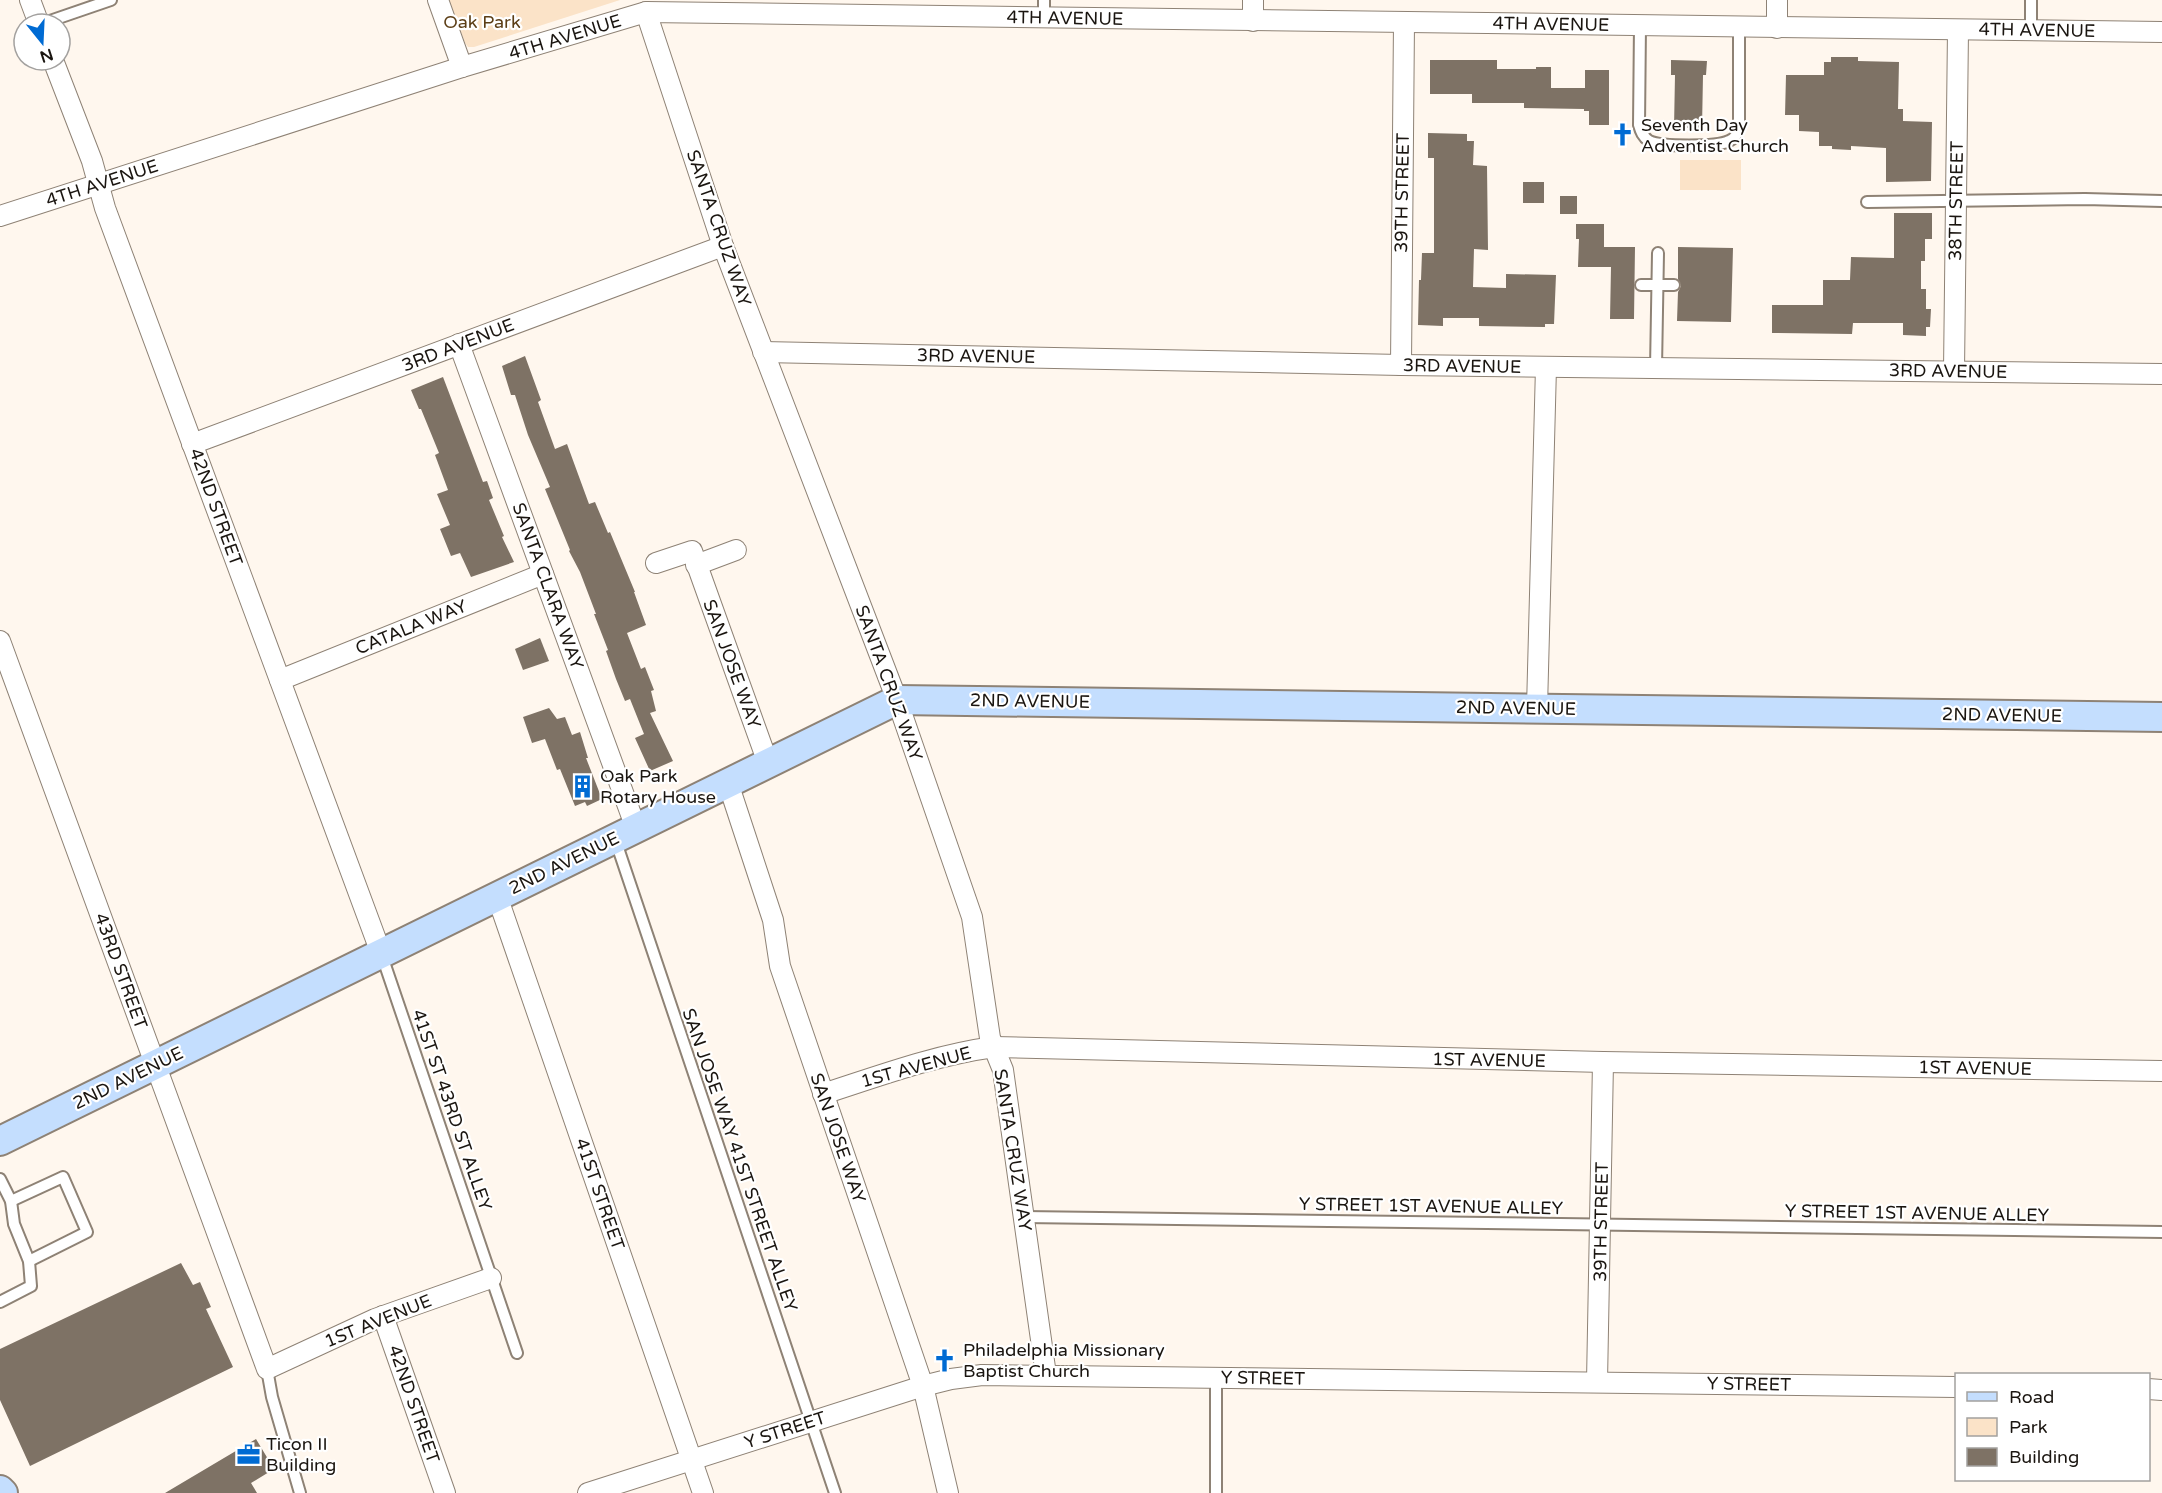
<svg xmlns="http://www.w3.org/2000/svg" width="2162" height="1493" font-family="'Varela Round',sans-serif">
  <rect width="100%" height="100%" fill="#fff7ee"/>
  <g fill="#fbe3c8">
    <path d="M449 0H620L474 47H468L465 43Z"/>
    <rect x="1680" y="160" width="61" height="30"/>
  </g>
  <g fill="#7e7265">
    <path d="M1831 57H1858V61L1899 62 1898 109H1903V121L1932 122 1931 181 1886 182V148L1851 146V150L1832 149V146H1819V132L1799 131V115H1785L1786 75H1824V62H1831Z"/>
    <path d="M1430 60H1497V69H1536V67H1551V88H1585V70H1609V125H1589V111H1584V109L1524 108V103H1472V94H1430Z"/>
    <path d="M1671 60 1707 61 1706 75H1703L1702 128H1674L1675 75H1671Z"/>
    <path d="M1428 133 1467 134V141H1474L1473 165 1487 166 1488 250 1474 249 1473 287 1506 288V274L1556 275 1554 324H1545V327L1479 326V318H1443V326L1418 325 1419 280H1421L1422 253H1434V158H1428Z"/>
    <rect x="1523" y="182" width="21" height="21"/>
    <rect x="1560" y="196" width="17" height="18"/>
    <path d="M1894 213H1932V239H1925V261H1921V289H1926V309H1931L1930 327H1926V336L1903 335V323H1853L1852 334 1772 333V305H1823V280H1850L1851 257 1894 258Z"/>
    <path d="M1576 224H1604V247H1635L1634 319H1610L1611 267H1578L1579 239H1576Z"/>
    <path d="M1678 247 1733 248 1731 322 1677 321 1678 292 1681 286 1678 279Z"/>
    <path d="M525 356 541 400 538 402 555 449 567 444 589 504 595 502 608 533 610 532 635 592H634L646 625 627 633 641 669 645 667 654 690 651 691 656 711 650 713 673 761 650 771 635 738 644 734 630 699 625 701 616 679 606 651 608 650 594 614H596L580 572 569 551 570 550 545 489 550 487 528 435 515 395H511L502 366Z"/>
    <path d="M443 377 483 482 487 481 493 498 489 500 504 536 502 537 514 562 471 577 460 553 451 556 440 529 450 525 437 494 448 490 435 455 439 453 421 409H419L411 390Z"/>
    <path d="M540 638 549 661 523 670 515 649Z"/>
    <path d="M549 708 557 719 565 717 572 735 580 732 588 758H586L602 799 587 806 585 802 575 806 560 769 557 770 545 739 532 743 523 717Z"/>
    <path d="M181 1263 193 1285 200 1282 211 1307 206 1309 233 1367 30 1466 0 1400V1349Z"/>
    <path d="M256 1439 274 1469 251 1483 257 1493H165Z"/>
  </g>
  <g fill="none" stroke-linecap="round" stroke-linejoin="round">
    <defs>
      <g id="lane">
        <path d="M1044 18V0"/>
        <path d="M41 24 111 0"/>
        <path d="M1640 25 1639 125C1641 132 1643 137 1649 141 1660 147 1718 147 1729 141 1736 138 1738 133 1739 126V27"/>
        <path d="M2031 30V0"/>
        <path d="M1867 202 2085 199 2162 201"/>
        <path d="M1641 285H1674"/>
        <path d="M1656 368 1658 253"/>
        <path d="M615 839 835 1493"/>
        <path d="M382 956 517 1353"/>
        <path d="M0 1179 11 1201 14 1224 29 1261 31 1286 0 1302"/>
        <path d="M11 1201 63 1177 87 1232 29 1261"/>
        <path d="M1024 1217 2162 1232"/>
        <path d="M267 1369 272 1397 300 1493"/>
        <path d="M1216 1493V1378"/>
      </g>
      <g id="street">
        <path d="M30 0 39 24"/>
        <path d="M438 0 462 67"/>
        <path d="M1777 0V28"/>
        <path d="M646 12 723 246 897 700 972 917 990 1038 1003 1070 1046 1375"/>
        <path d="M1253 21V0"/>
        <path d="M53 60 92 161 105 208 381 953"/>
        <path d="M0 216 462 67 646 12 2162 32"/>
        <path d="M459 344 636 828"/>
        <path d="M763 352 1401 365 2162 374"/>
        <path d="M1401 365 1404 22"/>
        <path d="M1954 371 1958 30"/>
        <path d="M192 444 723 246"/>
        <path d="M656 563 692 551 768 763"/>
        <path d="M696 565 736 550"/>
        <path d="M0 641 267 1369 375 1319 491 1278"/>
        <path d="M280 680 543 574"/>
        <path d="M1537 708 1546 367"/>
        <path d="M728 783 773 920 780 966 923 1386 948 1493"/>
        <path d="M497 896 703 1493"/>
        <path d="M823 1094C879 1076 935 1055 994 1047L1603 1062 2162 1071"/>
        <path d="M383 1316 445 1493"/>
        <path d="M1597 1382 1603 1062"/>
        <path d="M2148 1389 2162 1390"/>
        <path d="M588 1493 923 1386 951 1379 982 1375 1956 1387"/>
      </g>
      <g id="secondary">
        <path d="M0 1141 897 700 2162 717"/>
        <path d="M0 1490 3 1493"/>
      </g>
    </defs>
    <use href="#lane" stroke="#8e8275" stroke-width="14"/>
    <use href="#street" stroke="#8e8275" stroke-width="22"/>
    <use href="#secondary" stroke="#8e8275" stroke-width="32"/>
    <use href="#lane" stroke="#fff" stroke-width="10"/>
    <use href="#street" stroke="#fff" stroke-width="20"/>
    <use href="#secondary" stroke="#c4defe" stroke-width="28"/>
  </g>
  <defs>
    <symbol id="church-bare" viewBox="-9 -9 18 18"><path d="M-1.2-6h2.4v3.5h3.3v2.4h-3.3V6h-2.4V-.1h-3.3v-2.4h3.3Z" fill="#006bd3" stroke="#fff" stroke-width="2.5" paint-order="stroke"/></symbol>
    <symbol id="building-bare" viewBox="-9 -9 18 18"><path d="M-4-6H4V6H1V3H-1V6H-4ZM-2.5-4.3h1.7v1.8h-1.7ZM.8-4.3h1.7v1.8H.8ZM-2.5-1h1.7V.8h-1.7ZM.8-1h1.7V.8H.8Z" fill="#006bd3" stroke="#fff" stroke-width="2.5" paint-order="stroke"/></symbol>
    <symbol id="office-bare" viewBox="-9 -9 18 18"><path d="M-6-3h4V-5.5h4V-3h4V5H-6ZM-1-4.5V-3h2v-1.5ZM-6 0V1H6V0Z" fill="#006bd3" stroke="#fff" stroke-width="2.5" paint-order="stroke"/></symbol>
  </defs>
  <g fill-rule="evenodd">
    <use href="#church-bare" x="1606" y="118" width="33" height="33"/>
    <use href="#building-bare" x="566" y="770" width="33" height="33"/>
    <use href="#church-bare" x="928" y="1344" width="33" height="33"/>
    <use href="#office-bare" x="232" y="1438" width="33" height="33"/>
  </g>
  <g text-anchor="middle" stroke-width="4.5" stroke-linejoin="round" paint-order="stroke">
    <g font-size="18" fill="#1a1510" stroke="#fff">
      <text transform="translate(1065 18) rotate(1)" y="6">4TH AVENUE</text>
      <text transform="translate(1551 24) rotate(1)" y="6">4TH AVENUE</text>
      <text transform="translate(2037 30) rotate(1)" y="6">4TH AVENUE</text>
      <text transform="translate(565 37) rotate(-17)" y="6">4TH AVENUE</text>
      <text transform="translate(102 183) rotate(-18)" y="6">4TH AVENUE</text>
      <text transform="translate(1402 193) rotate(-89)" y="6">39TH STREET</text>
      <text transform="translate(1956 201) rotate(-89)" y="6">38TH STREET</text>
      <text transform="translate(719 228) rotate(71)" y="6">SANTA CRUZ WAY</text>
      <text transform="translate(458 345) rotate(-21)" y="6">3RD AVENUE</text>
      <text transform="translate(976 356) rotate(1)" y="6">3RD AVENUE</text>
      <text transform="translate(1462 366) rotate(1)" y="6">3RD AVENUE</text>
      <text transform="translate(1948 371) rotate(1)" y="6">3RD AVENUE</text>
      <text transform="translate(216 507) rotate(70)" y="6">42ND STREET</text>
      <text transform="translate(548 586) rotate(70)" y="6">SANTA CLARA WAY</text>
      <text transform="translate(411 627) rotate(-22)" y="6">CATALA WAY</text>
      <text transform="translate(732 664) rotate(70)" y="6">SAN JOSE WAY</text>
      <text transform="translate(889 683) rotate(70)" y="6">SANTA CRUZ WAY</text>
      <text transform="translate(1030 701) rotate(1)" y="6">2ND AVENUE</text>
      <text transform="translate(1516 708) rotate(1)" y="6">2ND AVENUE</text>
      <text transform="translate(2002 715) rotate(1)" y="6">2ND AVENUE</text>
      <text transform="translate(564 863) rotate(-26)" y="6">2ND AVENUE</text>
      <text transform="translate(121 971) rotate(70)" y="6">43RD STREET</text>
      <text transform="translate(1489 1060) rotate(1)" y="6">1ST AVENUE</text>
      <text transform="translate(916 1067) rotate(-15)" y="6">1ST AVENUE</text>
      <text transform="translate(1975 1068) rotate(1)" y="6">1ST AVENUE</text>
      <text transform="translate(128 1078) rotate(-26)" y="6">2ND AVENUE</text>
      <text transform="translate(452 1110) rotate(71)" y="6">41ST ST 43RD ST ALLEY</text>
      <text transform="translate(838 1138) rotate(71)" y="6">SAN JOSE WAY</text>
      <text transform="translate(1013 1150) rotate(81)" y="6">SANTA CRUZ WAY</text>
      <text transform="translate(740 1160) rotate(71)" y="6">SAN JOSE WAY 41ST STREET ALLEY</text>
      <text transform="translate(600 1194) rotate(71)" y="6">41ST STREET</text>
      <text transform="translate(1431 1206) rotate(1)" y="6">Y STREET 1ST AVENUE ALLEY</text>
      <text transform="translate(1917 1213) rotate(1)" y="6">Y STREET 1ST AVENUE ALLEY</text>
      <text transform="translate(1601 1222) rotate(-89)" y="6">39TH STREET</text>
      <text transform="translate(378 1321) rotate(-22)" y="6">1ST AVENUE</text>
      <text transform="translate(1263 1378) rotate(1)" y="6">Y STREET</text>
      <text transform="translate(1749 1384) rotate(1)" y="6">Y STREET</text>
      <text transform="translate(414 1404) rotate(71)" y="6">42ND STREET</text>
      <text transform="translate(785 1430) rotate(-18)" y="6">Y STREET</text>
    </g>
    <g font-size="18" fill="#5c3e16" stroke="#fff">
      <text x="482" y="28">Oak Park</text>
    </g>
    <g font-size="18" fill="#1a1510" stroke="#fff" text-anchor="start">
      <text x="1641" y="131">Seventh Day<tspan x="1641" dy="21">Adventist Church</tspan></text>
      <text x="600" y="782">Oak Park<tspan x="600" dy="21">Rotary House</tspan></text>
      <text x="963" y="1356">Philadelphia Missionary<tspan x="963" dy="21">Baptist Church</tspan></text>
      <text x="266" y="1450">Ticon II<tspan x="266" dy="21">Building</tspan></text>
    </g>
  </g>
  <rect x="1955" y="1373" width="195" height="108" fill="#ffffff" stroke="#a3a19f" stroke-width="1.5"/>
  <rect x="1967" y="1392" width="30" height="9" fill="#c4defe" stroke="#a3a19f" stroke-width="1.5"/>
  <text x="2009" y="1403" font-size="18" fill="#1a1510">Road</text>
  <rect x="1967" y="1418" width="30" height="18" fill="#fbe3c8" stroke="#a3a19f" stroke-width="1.5"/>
  <text x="2009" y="1433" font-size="18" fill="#1a1510">Park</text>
  <rect x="1967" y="1448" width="30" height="18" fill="#7e7265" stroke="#a3a19f" stroke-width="1.5"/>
  <text x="2009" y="1463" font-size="18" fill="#1a1510">Building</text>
  <g transform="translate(42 42) rotate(162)"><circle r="28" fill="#ffffff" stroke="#a3a19f" stroke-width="1.5"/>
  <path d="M0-4.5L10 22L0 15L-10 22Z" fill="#006bd3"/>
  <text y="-9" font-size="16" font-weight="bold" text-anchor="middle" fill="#1a1510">N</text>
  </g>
</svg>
